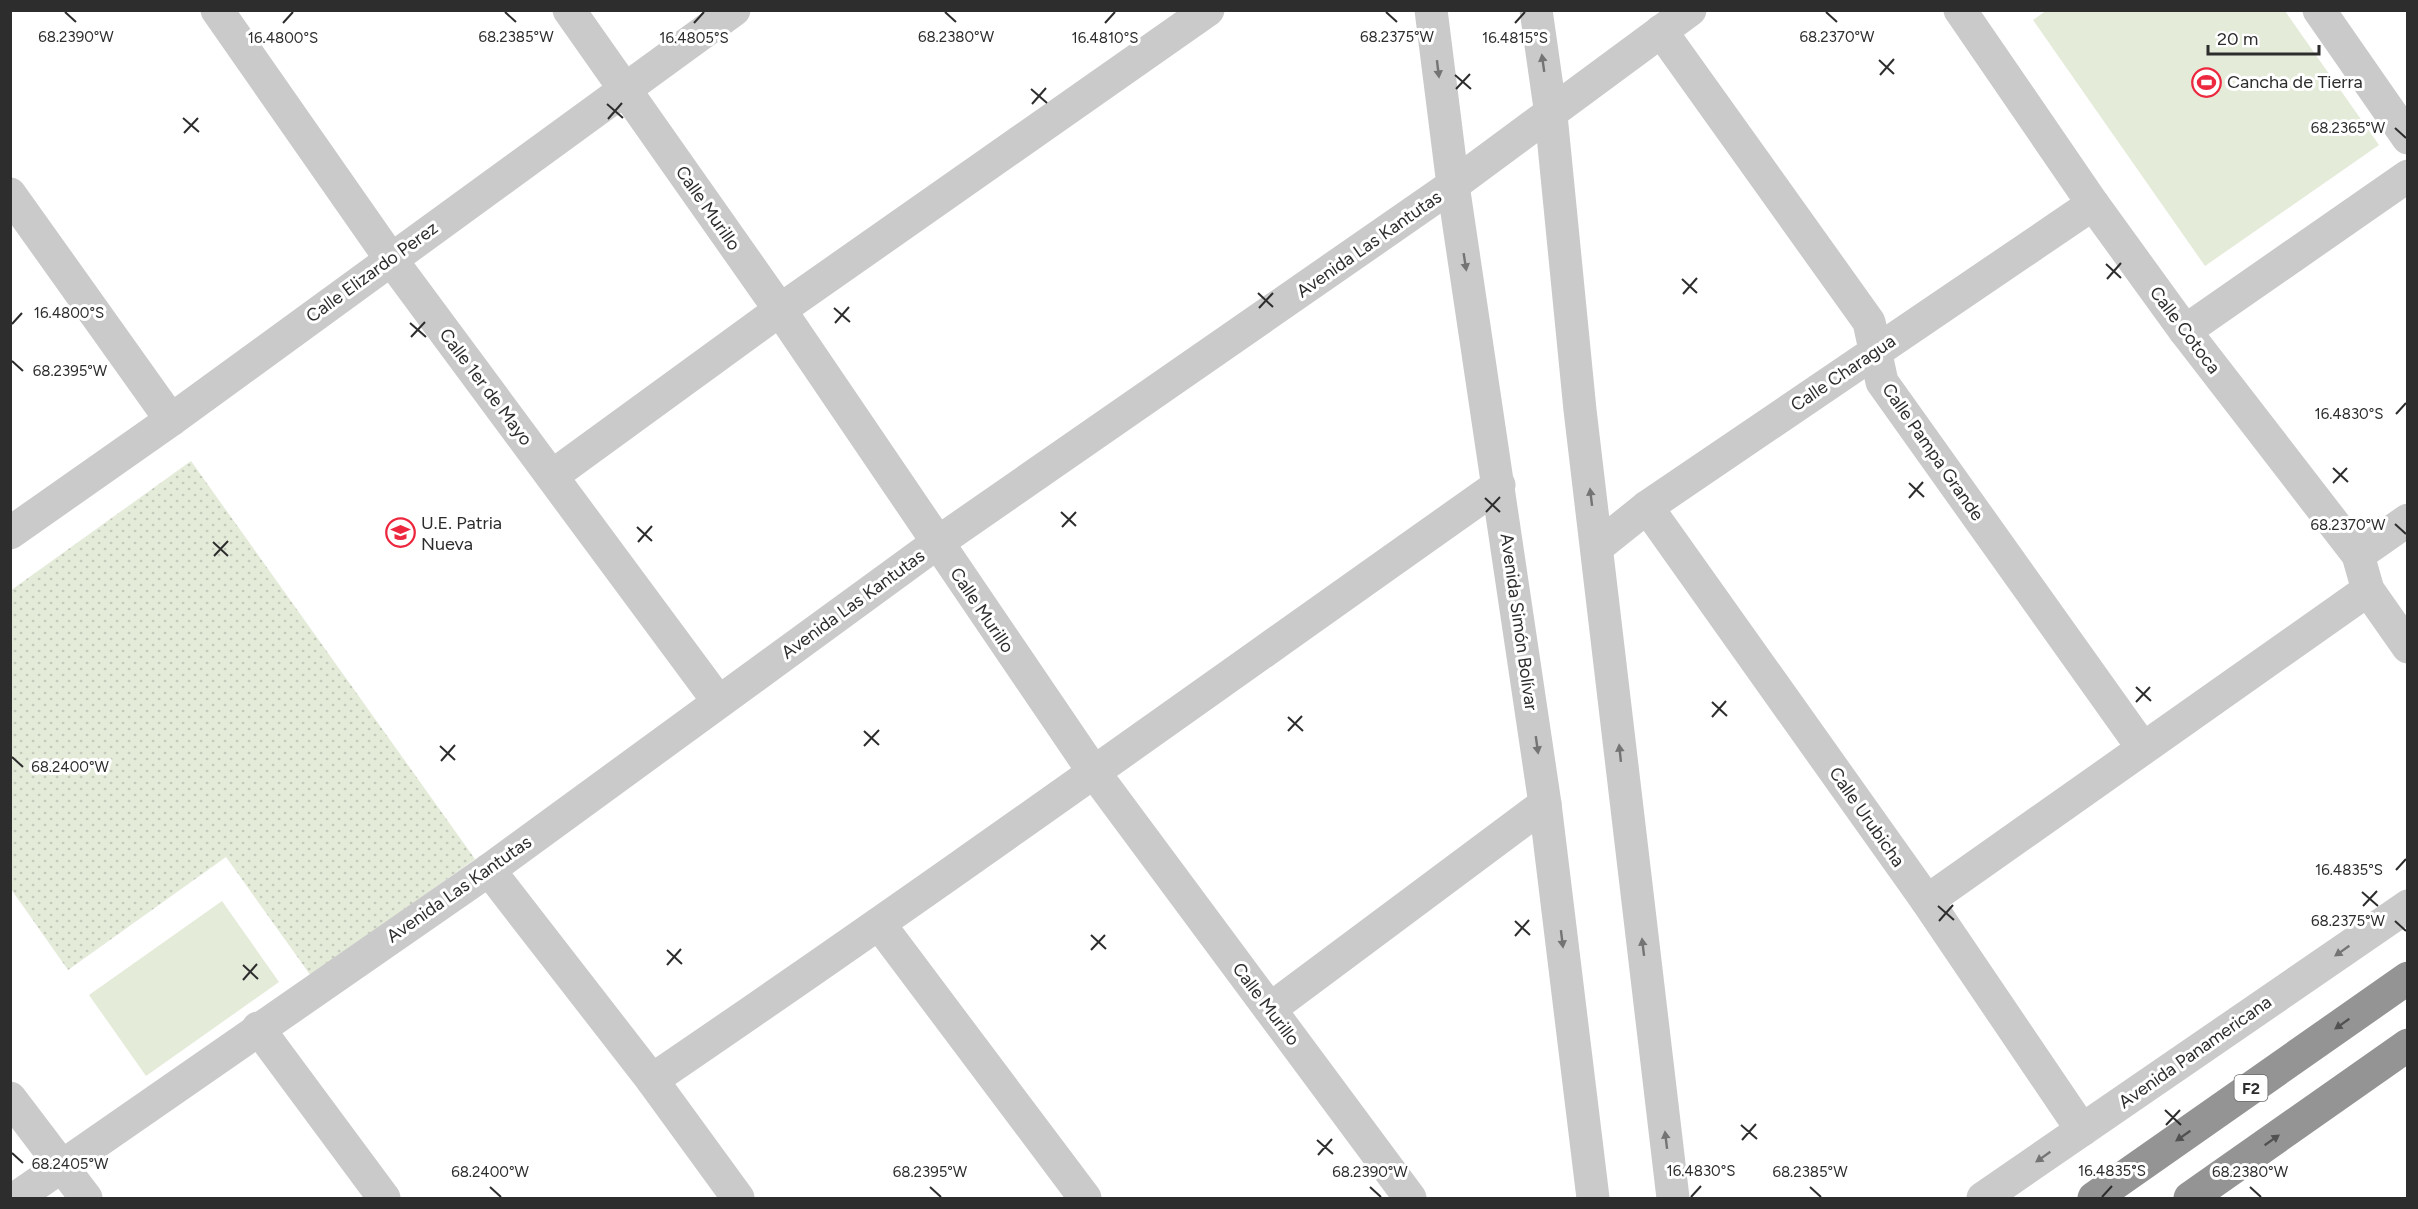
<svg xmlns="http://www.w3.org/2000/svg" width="2418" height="1209" font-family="Figtree,sans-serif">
  <defs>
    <pattern id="grass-dots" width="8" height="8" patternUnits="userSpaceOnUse" patternTransform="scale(1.5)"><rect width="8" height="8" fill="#e4ebd9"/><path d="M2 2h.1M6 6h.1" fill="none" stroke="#c4cabb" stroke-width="1.8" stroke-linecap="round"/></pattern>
  </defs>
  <rect width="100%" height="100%" fill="#fff"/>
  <path fill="url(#grass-dots)" d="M191 461 475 859 311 976 226 857 68 970 11 889 10 591Z"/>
  <g fill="#e4ebd9">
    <path d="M2047 10 2285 11 2379 145 2205 266 2033 20Z"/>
    <path d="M222 901 279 982 146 1076 89 995Z"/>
  </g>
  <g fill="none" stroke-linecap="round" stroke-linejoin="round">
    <g stroke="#cacaca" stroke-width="33">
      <path d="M217 10 390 258 718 701"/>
      <path d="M569 10 780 310 1093 771 1410 1198"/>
      <path d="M1431 10 1453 185 1545 804 1593 1198"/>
      <path d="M1536 10 1551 115 1580 410 1673 1198"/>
      <path d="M1960 10 2093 204 2185 331 2358 555 2368 590 2408 647"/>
      <path d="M2319 10 2408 138"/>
      <path d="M1661 31 1869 322 1882 382 2142 747"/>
      <path d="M10 194 171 420"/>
      <path d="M2185 331 2408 176"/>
      <path d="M552 476 780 310 1208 10"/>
      <path d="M1647 507 1927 901 2082 1130"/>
      <path d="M10 533 171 420 734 10"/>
      <path d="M1597 547 1647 507 2093 204"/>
      <path d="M2358 555 2408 520"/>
      <path d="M489 870 652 1080 738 1198"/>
      <path d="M1927 901 2368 590"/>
      <path d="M880 925 1085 1198"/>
      <path d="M1270 1009 1545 804"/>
      <path d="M258 1028 384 1198"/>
      <path d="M652 1080C937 886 1217 684 1499 485"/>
      <path d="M10 1098 86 1198"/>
      <path d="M16 1198 489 870 937 543 1453 185 1690 10"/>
      <path d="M1983 1198 2408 906"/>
    </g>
    <g stroke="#949494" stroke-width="33">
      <path d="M2094 1198 2408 978"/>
      <path d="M2190 1198 2408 1045"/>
    </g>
  </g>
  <defs><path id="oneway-solid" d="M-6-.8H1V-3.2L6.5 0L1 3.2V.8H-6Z" transform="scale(1.5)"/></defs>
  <g fill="#747474">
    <use href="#oneway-solid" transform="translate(1543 63) rotate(-98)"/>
    <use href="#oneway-solid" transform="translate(1438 69) rotate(83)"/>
    <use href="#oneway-solid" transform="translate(1465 262) rotate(81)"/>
    <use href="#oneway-solid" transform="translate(1591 497) rotate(-97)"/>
    <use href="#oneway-solid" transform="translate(1537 745) rotate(82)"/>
    <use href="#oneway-solid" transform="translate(1620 753) rotate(-96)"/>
    <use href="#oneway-solid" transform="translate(1562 939) rotate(83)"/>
    <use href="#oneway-solid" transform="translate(1643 947) rotate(-97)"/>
    <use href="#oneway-solid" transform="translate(2342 951) rotate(145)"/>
    <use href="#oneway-solid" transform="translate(1666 1140) rotate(-97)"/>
    <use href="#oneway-solid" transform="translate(2043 1157) rotate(145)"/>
  </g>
  <g fill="#515151">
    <use href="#oneway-solid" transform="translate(2342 1024) rotate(145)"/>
    <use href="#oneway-solid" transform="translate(2183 1136) rotate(145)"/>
    <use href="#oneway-solid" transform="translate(2272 1140) rotate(-35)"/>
  </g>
  <path fill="none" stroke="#2d2d2d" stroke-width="2" d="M65 12 76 22M505 12 516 22M945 12 956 22M1386 12 1397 22M1826 12 1837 22M283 23 293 12M694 23 704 12M1105 23 1115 12M1515 23 1525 12M1879 60 1894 74M1455 75 1471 89M1880 75 1894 59M1031 89 1047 103M1456 89 1470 74M607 104 623 118M1032 104 1046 88M183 118 199 132M608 119 622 103M2395 128 2406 138M184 133 198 118M2106 264 2121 278M1682 279 1697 293M2107 279 2121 263M1258 293 1273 307M1683 294 1697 278M834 308 850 322M1259 308 1273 293M410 323 426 337M835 323 849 307M12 324 22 313M411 337 425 322M12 361 23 371M2396 414 2406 403M2333 468 2348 482M1909 483 1924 497M2333 483 2347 468M1485 498 1500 512M1909 498 1923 482M1061 512 1076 526M1486 512 1500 497M2395 524 2406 534M637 527 652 541M1062 527 1076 512M213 542 228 556M638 542 652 526M214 556 228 541M2136 687 2151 701M1712 702 1727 716M2136 702 2150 687M1288 717 1303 731M1712 717 1726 701M864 731 879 745M1288 731 1302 716M440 746 455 760M864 746 879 730M12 757 23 767M441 761 455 745M2396 870 2406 859M2362 892 2378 906M1938 906 1954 920M2363 906 2377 891M1515 921 1530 935M1939 921 1953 905M2395 921 2406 931M1091 935 1106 949M1515 936 1529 920M667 950 682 964M1091 950 1105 935M243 965 258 979M667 965 681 949M243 980 257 964M2165 1110 2181 1125M1741 1125 1757 1139M2166 1125 2180 1110M1317 1140 1333 1154M1742 1140 1756 1124M12 1153 23 1163M1318 1155 1332 1139M490 1187 501 1197M930 1187 941 1197M1370 1187 1381 1197M1810 1187 1821 1197M2250 1187 2261 1197M1691 1197 1701 1186M2102 1197 2112 1186"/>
  <defs>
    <symbol id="stadium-ring" viewBox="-11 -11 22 22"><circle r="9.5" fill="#fff" stroke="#ec273e" stroke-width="1.5"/><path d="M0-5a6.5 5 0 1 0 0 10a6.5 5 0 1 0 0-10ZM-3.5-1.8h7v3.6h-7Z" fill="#ec273e"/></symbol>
    <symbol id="school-ring" viewBox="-11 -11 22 22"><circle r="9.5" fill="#fff" stroke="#ec273e" stroke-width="1.5"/><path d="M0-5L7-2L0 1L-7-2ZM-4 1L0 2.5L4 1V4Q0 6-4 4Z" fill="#ec273e"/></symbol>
  </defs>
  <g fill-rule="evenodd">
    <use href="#stadium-ring" x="2190" y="66" width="33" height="33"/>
    <use href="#school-ring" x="384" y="516" width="33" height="33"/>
  </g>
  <g text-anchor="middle" stroke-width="6" stroke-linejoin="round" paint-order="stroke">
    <rect fill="#fff" stroke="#6c6c6c" stroke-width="1.5" x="2234.5" y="1075" width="33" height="26" rx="4.5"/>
    <g font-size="16" font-weight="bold" fill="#2d2d2d">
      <text x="2251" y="1094">F2</text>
    </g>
    <g font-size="18" fill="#2d2d2d" stroke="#fff" text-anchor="start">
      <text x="2227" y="88">Cancha de Tierra</text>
      <text x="421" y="529">U.E. Patria<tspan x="421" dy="21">Nueva</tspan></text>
    </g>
    <g font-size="18" fill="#2d2d2d" stroke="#fff">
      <text transform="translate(708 208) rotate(55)" y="6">Calle Murillo</text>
      <text transform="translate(1369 244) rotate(-35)" y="6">Avenida Las Kantutas</text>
      <text transform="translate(372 272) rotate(-36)" y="6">Calle Elizardo Perez</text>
      <text transform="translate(2185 330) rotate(53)" y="6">Calle Cotoca</text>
      <text transform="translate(1843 373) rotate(-34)" y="6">Calle Charagua</text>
      <text transform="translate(486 387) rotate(53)" y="6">Calle 1er de Mayo</text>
      <text transform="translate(1933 452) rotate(55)" y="6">Calle Pampa Grande</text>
      <text transform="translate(853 604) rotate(-36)" y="6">Avenida Las Kantutas</text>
      <text transform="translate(982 610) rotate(56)" y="6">Calle Murillo</text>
      <text transform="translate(1519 622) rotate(82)" y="6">Avenida Simón Bolívar</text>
      <text transform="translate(1867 817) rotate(55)" y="6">Calle Urubicha</text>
      <text transform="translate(459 889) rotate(-35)" y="6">Avenida Las Kantutas</text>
      <text transform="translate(1266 1004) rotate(53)" y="6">Calle Murillo</text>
      <text transform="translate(2195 1052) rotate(-35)" y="6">Avenida Panamericana</text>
    </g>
  </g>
  <g font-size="15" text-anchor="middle" fill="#2d2d2d" stroke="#fff" stroke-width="6" stroke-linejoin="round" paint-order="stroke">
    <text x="76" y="42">68.2390°W</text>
    <text x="516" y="42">68.2385°W</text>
    <text x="956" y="42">68.2380°W</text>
    <text x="1397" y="42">68.2375°W</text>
    <text x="1837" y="42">68.2370°W</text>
    <text x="283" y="43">16.4800°S</text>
    <text x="694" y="43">16.4805°S</text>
    <text x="1105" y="43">16.4810°S</text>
    <text x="1515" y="43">16.4815°S</text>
    <text x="2348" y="133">68.2365°W</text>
    <text x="69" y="318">16.4800°S</text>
    <text x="70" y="376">68.2395°W</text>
    <text x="2349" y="419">16.4830°S</text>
    <text x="2348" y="530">68.2370°W</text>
    <text x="70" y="772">68.2400°W</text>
    <text x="2349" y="875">16.4835°S</text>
    <text x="2348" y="926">68.2375°W</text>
    <text x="70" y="1169">68.2405°W</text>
    <text x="1701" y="1176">16.4830°S</text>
    <text x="2112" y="1176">16.4835°S</text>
    <text x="490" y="1177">68.2400°W</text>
    <text x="930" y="1177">68.2395°W</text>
    <text x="1370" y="1177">68.2390°W</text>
    <text x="1810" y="1177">68.2385°W</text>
    <text x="2250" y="1177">68.2380°W</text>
  </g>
  <rect width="2418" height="1209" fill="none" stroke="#2d2d2d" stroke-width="24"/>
  <path d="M2208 45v9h111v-9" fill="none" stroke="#2d2d2d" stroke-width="3"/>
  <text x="2217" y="45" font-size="18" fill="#2d2d2d" stroke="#ffffff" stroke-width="4.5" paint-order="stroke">20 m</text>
</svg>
